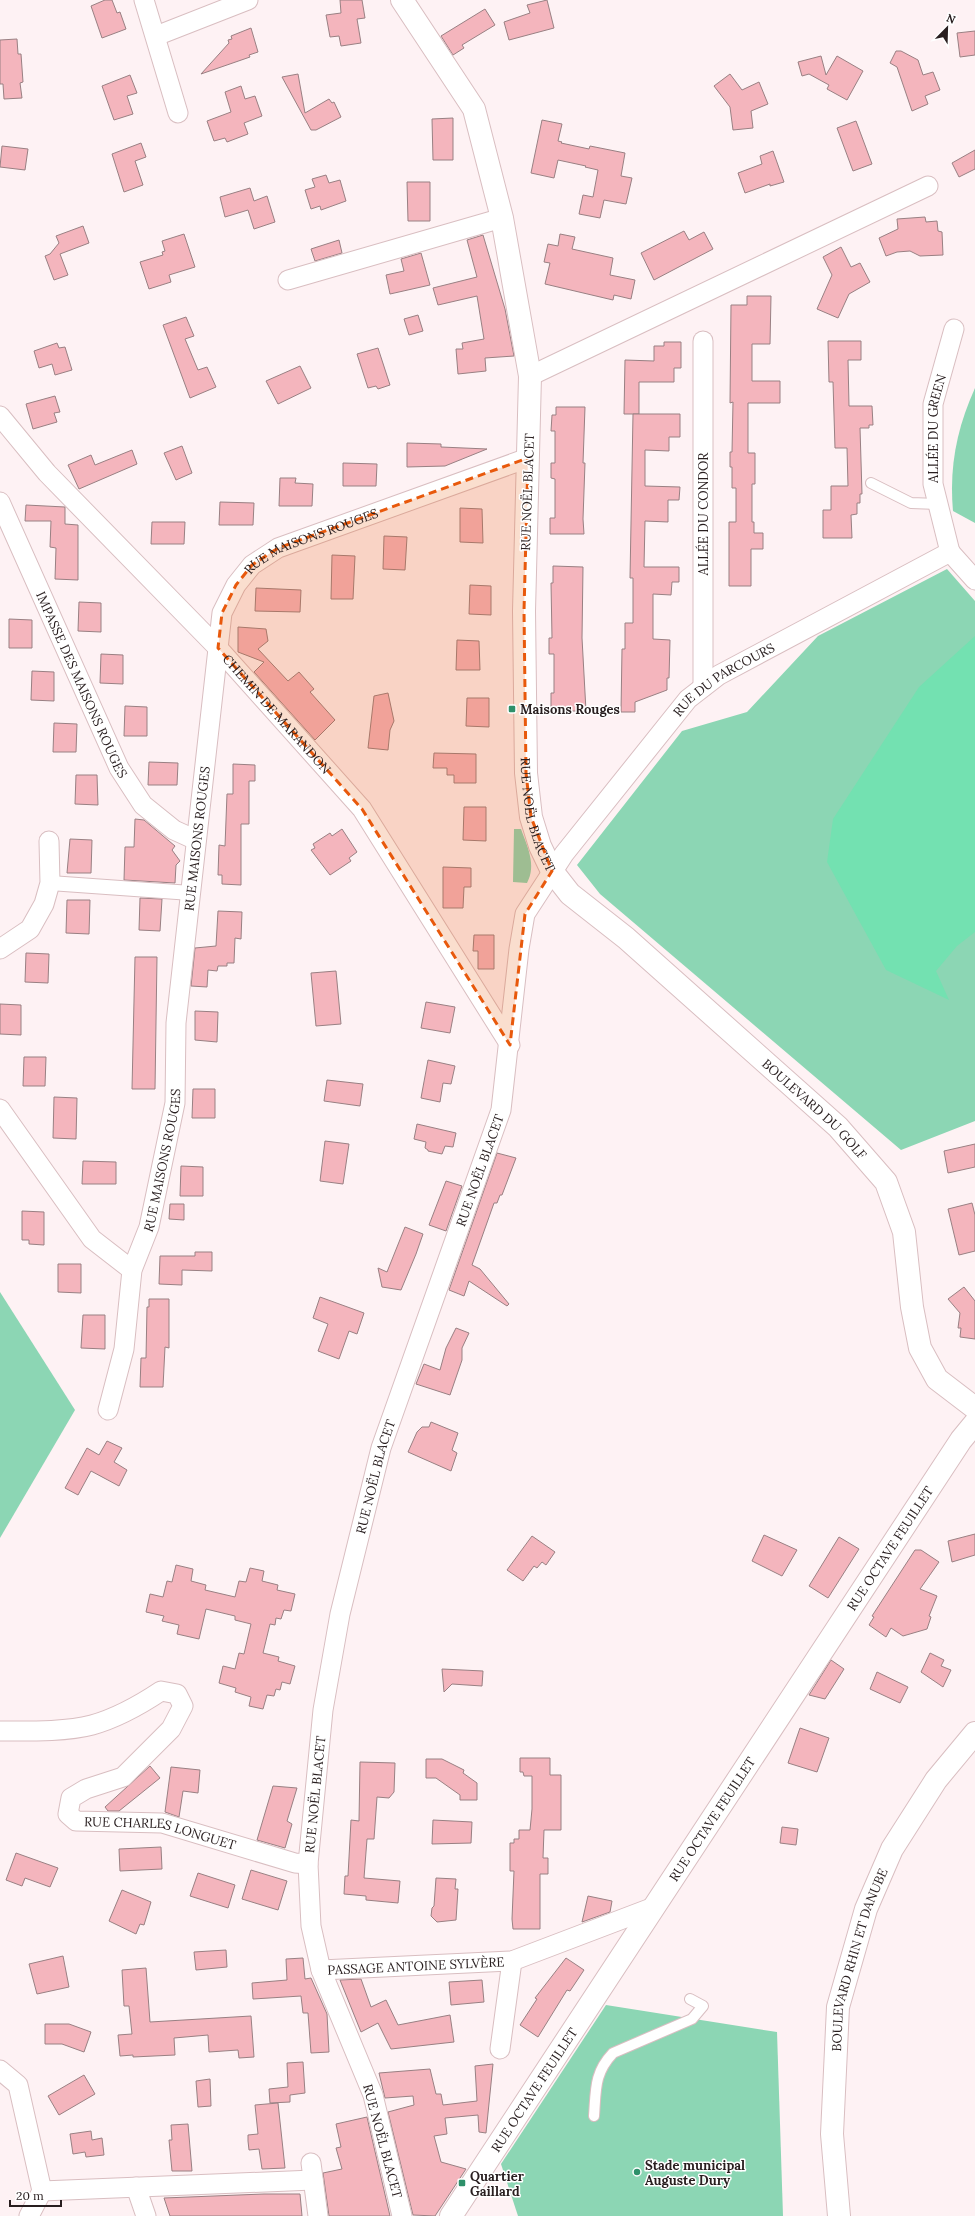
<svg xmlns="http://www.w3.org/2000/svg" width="975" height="2216" font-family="Lora,serif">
  <rect width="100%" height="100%" fill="#fef2f4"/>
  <g fill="#8cd6b4">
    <path d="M975 388V523L953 511C949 466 957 428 975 388Z"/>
    <path d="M947 569 975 601V1121L901 1150 600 894 577 865 682 731 747 712 818 636Z"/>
    <path d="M514 829H521C527 846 537 865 527 883L513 882Z"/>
    <path d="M0 1292 75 1410 0 1538Z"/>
    <path d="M606 2005 777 2032 783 2216H518L501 2164Z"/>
  </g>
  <path fill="#73e1b1" d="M975 636V932L957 946 936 971 949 1000 886 970 827 862 833 819 919 687Z"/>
  <g fill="#f4b5bd" stroke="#998083">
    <path d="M105 0H112L117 13 120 12 126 29 102 38 91 6Z"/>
    <path d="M340 0H362L365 18 357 19 361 43 341 46 339 36 330 37 326 15 341 13Z"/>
    <path d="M547 0 554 28 509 40 504 22 530 13 527 5Z"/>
    <path d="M485 9 495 25 462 45 464 48 453 55 441 36Z"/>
    <path d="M251 28 258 52 249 55 250 57 201 74 229 43 228 40 232 39 231 36Z"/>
    <path d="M975 31V55L960 57 957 33Z"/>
    <path d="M17 39 18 54H21L23 82 20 83 22 98 4 99 3 84H0V40Z"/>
    <path d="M896 51H901L918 60 923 75 933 72 940 90 925 96 928 104 912 111 897 67 890 63Z"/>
    <path d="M821 56 826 75 837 56 863 71 847 100 827 89 829 85 809 74 802 76 798 62Z"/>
    <path d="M298 74 305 113 329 99 332 103 334 102 341 117 316 130H311L282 77Z"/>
    <path d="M730 74 742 90 759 82 768 104 751 111 753 128 733 130 730 107 714 86Z"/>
    <path d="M130 75 137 93 127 96 133 114 114 120 102 86Z"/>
    <path d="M241 86 245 99 255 96 262 116 244 123 248 134 227 142 225 138 214 141 207 121 231 112 225 92Z"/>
    <path d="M453 118V160H433L432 119Z"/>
    <path d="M542 120 562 124 558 141 562 142 561 143 589 149 590 146 625 153 621 176 632 178 626 204 604 200 600 218 579 214 583 195 593 197 598 170 585 167 586 166 558 160 554 178 531 173Z"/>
    <path d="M856 121 872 164 853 171 837 128Z"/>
    <path d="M141 143 146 157 135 161 143 185 124 192 112 154Z"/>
    <path d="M2 146 28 149 25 170 0 167Z"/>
    <path d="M975 150V169L959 177 952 163Z"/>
    <path d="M773 151 784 182 770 186V184L745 193 738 173 762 164 760 156Z"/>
    <path d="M326 175 329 183 340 180 346 201 321 210 320 206 311 209 305 190 315 187 312 179Z"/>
    <path d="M407 182H430V221H408Z"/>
    <path d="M250 188 254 201 267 196 275 222 254 229 248 210 225 217 220 197Z"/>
    <path d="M925 217 926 222 937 221 938 231 942 232 943 255 920 256 910 251 897 252 886 256 879 238 898 229 897 219Z"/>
    <path d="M83 226 89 243 60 254 68 275 54 280 45 256 50 254 59 243 56 236Z"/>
    <path d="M684 231 689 240 704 232 713 249 654 280 641 253Z"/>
    <path d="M184 234 195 267 169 275 171 282 149 289 140 262 163 255 162 252 165 251 162 241Z"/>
    <path d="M560 234 575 237 572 249 613 258 610 275 635 280 631 299 614 295 613 300 545 284 550 263 544 262 548 244 558 246Z"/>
    <path d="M483 235 505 309 514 356 485 358 486 371 458 374 456 349H463L462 343 484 339 477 296 438 305 433 288 477 277 467 240Z"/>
    <path d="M339 240 342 253 315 261 311 249Z"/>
    <path d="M841 247 851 267 860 263 870 282 849 294 838 318 817 309 832 275 823 257Z"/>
    <path d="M421 253 430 285 390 294 386 275 404 271 401 259Z"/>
    <path d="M747 296H771L770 344H752V381H780V403H748V453H755V484H752V522H754V533H763V549H751V586H729V522H736V488H732V467H730V452H732L733 402 730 403 731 305H747Z"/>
    <path d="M418 315 423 331 409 335 404 319Z"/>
    <path d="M186 317 194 336 185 339 198 370 207 367 216 387 190 398 163 325Z"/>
    <path d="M828 341H861V360H848L849 406H872L873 425H869V428H860L862 494H860V503H857V514L851 515 852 538H823V510H831V486H848L847 448H835L833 382H829Z"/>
    <path d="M664 342H681V368H674V382H639V414H624L625 360 654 361V346H664Z"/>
    <path d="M57 343 59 348 65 347 72 370 55 375 52 364 39 368 34 351Z"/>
    <path d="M378 348 390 385 378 389 376 386 368 388 357 354Z"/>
    <path d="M300 366 311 388 278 404 266 381Z"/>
    <path d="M55 396 60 412 54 413 57 422 33 429 26 404Z"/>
    <path d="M556 407H585L583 463H585L583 519 584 534H550V518H555V479L551 478V463H555V431H551L552 415H556Z"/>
    <path d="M633 414H680V437H669V451L645 450V486L680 487 679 500H668V522L645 521 644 567H679V582H672L671 595 653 594V639L670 640 669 678H667V690L635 702V712H621L622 649H625V623H633V578H630Z"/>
    <path d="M407 443 441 444V447L487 449 445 466 407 467Z"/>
    <path d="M182 446 192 473 176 480 164 453Z"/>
    <path d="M132 450 137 464 79 489 68 465 91 455 95 465Z"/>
    <path d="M343 463 377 464 376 486H343Z"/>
    <path d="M280 478H296L295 483 313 484 312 506H279Z"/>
    <path d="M220 502 254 503 253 525H219Z"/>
    <path d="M26 505 65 507V524L78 525V580L55 579 56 548 50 547 51 521H25Z"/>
    <path d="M460 508 482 509 483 543 460 542Z"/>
    <path d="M152 522H185L184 544H151Z"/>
    <path d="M384 536 407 537 405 570 383 569Z"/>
    <path d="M332 555 355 556 353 599H331Z"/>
    <path d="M553 566 583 567 582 638 586 711H551V693H554V654H549V638H552L551 583H553Z"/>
    <path d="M470 585 491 586V615L469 614Z"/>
    <path d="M256 588 301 590 300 612 255 611Z"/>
    <path d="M79 602 101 603V632L78 631Z"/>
    <path d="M9 619 32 620V648H9Z"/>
    <path d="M238 627 266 629 268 641 258 649 288 681 299 672 314 689 310 692 335 720 315 740 254 672 264 662 238 652Z"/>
    <path d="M457 640 479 641 480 670H456Z"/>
    <path d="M101 654 123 655V684L100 683Z"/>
    <path d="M32 671 54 672V701L31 700Z"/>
    <path d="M388 693 394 721 390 730 388 750 368 748 374 696Z"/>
    <path d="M467 698H489V727L466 726Z"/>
    <path d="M125 706 147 707V736H124Z"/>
    <path d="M54 723 77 724 76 752H53Z"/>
    <path d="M434 753 476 754V783H454V775H447V768H433Z"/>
    <path d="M149 762 178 763 177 785H148Z"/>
    <path d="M233 764 255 765V781H249V824H241V885L222 884V875H218L219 845 225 846 227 794H233Z"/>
    <path d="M76 775H97L98 805 75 804Z"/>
    <path d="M464 807H486V841L463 840Z"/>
    <path d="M135 819 144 820 175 846 172 850 180 861 176 865 175 883 124 880 125 847H134Z"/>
    <path d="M342 829 357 852 349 858 351 861 330 875 311 850 315 848 313 844 330 833 332 836Z"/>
    <path d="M70 839 92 840 91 873H67Z"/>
    <path d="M443 867 471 868V887H464L463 908H443Z"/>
    <path d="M140 898 162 899 160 931 139 930Z"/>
    <path d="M67 900H90L89 934 66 933Z"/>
    <path d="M218 911 242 912 241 939 235 938 234 963H227V966H218L217 971 208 970 207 987 191 986 195 948 216 946Z"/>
    <path d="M474 935H494V969H478V951H473Z"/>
    <path d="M26 953 49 954 48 983 25 982Z"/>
    <path d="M135 957H157L155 1089H132Z"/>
    <path d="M336 971 341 1024 316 1026 311 973Z"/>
    <path d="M426 1002 455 1007 450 1033 421 1028Z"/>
    <path d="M0 1004 21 1005V1035L0 1034Z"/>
    <path d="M195 1011 218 1012 217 1042 195 1040Z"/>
    <path d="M24 1057H46L45 1086H23Z"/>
    <path d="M428 1060 455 1066 451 1084 443 1083 440 1102 421 1098Z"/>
    <path d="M327 1080 363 1084 360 1106 324 1101Z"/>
    <path d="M193 1089H215V1118H192Z"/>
    <path d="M54 1097 77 1098 76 1139 53 1138Z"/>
    <path d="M417 1124 456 1133 453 1147 445 1146 442 1154 428 1151V1150L425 1148 426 1142 414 1139Z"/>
    <path d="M325 1141 349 1144 343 1184 320 1181Z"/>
    <path d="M975 1144V1167L948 1173 944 1151Z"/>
    <path d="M497 1153 516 1158 502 1195H500L497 1203H494L472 1265 480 1269 509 1304 507 1306 469 1281 464 1296 449 1290Z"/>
    <path d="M83 1161 116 1162V1184H82Z"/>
    <path d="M181 1166 203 1167V1196H180Z"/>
    <path d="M446 1181 462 1186 446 1231 429 1225Z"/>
    <path d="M972 1203 975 1215V1251L959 1255 948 1209Z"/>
    <path d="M170 1204H184V1220L169 1219Z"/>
    <path d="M22 1211 44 1212V1245L29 1244V1240H22Z"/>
    <path d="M405 1227 423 1234 416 1254 401 1290 382 1287 378 1268 387 1272Z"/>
    <path d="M195 1252H212V1271L182 1270V1285L159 1284 160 1256H195Z"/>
    <path d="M58 1264H81V1293L58 1292Z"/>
    <path d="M964 1287 975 1301V1339L960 1337 961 1328H958L960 1313 948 1299Z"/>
    <path d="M320 1297 364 1313 357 1334 349 1331 339 1359 318 1351 328 1324 313 1318Z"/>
    <path d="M149 1299H169V1348L165 1347 163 1387H140L141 1358H146L147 1307H149Z"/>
    <path d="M83 1315H105V1349L81 1348Z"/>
    <path d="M456 1328 469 1333 462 1348V1360L450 1395 416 1384 424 1364 440 1370 446 1348Z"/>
    <path d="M431 1422 458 1433 452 1450 457 1453 451 1471 408 1452 417 1432 422 1427H429Z"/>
    <path d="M107 1441 122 1448 114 1462 127 1470 119 1486 91 1471 78 1495 65 1488 87 1448 99 1455Z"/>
    <path d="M975 1534V1555L952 1562 948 1541Z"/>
    <path d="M764 1535 797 1550 782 1576 752 1561Z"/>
    <path d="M532 1536 555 1552 546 1565 542 1562 537 1568 534 1566 523 1581 507 1570Z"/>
    <path d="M839 1537 859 1549 828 1598 809 1586Z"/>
    <path d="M915 1550H921L939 1562 920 1589 937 1596 929 1616 931 1617 927 1629 903 1636 891 1628 886 1637 869 1625 874 1617 872 1616Z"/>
    <path d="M176 1565 193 1569 191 1581 206 1585 205 1590 235 1597 239 1581 246 1582 250 1568 264 1571 262 1581 278 1585 277 1590 295 1594 291 1611 284 1610 281 1619 276 1618 275 1625 270 1624 263 1653 279 1657 278 1661 295 1666 290 1684 282 1682 280 1690 276 1689 274 1696 267 1695 263 1709 249 1706 251 1697 235 1692 236 1688 219 1683 223 1666 235 1669 239 1653 244 1654 251 1624 235 1620V1616L206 1609 199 1639 177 1634 179 1625 162 1621 164 1616 146 1612 150 1594 163 1597 167 1581 172 1582Z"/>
    <path d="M930 1653 944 1660 941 1666 951 1670 943 1687 921 1672Z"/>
    <path d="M831 1660 844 1669 825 1699 809 1695Z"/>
    <path d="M442 1669 483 1671 482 1686 452 1684 444 1692Z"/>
    <path d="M877 1672 908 1687 900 1703 870 1689Z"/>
    <path d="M800 1728 829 1738 817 1772 788 1763Z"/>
    <path d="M520 1758H550V1775H561V1830H544L543 1858H548V1874H540V1929H513L512 1919 514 1871H510V1843H514V1839H519V1830H530L532 1809V1776H524L523 1772H520Z"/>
    <path d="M426 1759H442L464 1770 463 1773 477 1783V1800H460V1795L436 1778H426Z"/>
    <path d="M360 1762 395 1763 394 1792 389 1798 377 1797 374 1839H367L364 1878 400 1881 398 1903 366 1900V1896L344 1894 345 1876H348L351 1820 359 1821Z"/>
    <path d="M150 1766 160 1778 119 1811H108L105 1807Z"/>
    <path d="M171 1767 200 1770 198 1793 183 1791 179 1817 165 1812Z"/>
    <path d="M273 1786 297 1788 287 1821 292 1824 285 1848 257 1840Z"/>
    <path d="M433 1820 472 1822 471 1843 432 1844Z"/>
    <path d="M782 1827 798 1829 796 1845 780 1843Z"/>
    <path d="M161 1847 162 1869 120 1871 119 1849Z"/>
    <path d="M16 1853 58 1868 50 1887 25 1878 22 1886 6 1880Z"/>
    <path d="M251 1870 287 1881 278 1910 242 1899Z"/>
    <path d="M198 1873 235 1885 228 1908 190 1896Z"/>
    <path d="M436 1878 456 1879 455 1889H458L456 1920 437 1922 431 1916 432 1908 434 1906Z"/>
    <path d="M122 1890 151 1902 144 1925 140 1924 136 1934 109 1921Z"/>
    <path d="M588 1896 612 1901 610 1912 582 1922Z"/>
    <path d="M226 1950 227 1967 196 1970 194 1952Z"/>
    <path d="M63 1956 69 1987 37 1994 29 1964Z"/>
    <path d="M303 1958 305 1979 311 1978 327 2014 329 2052 311 2053 308 2013H303L301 1996 253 1999 252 1983 287 1980 286 1959Z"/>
    <path d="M566 1958 584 1970 570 1991 567 1990 538 2037 520 2025 537 1999 535 1998Z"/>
    <path d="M146 1968 150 2022 251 2016 254 2057 239 2058 238 2050 209 2052 208 2035 174 2038 175 2055 133 2057V2055L120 2056 118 2035 132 2034 129 2006H124L122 1970Z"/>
    <path d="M361 1979 371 2007 386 2000 398 2025 450 2015 454 2042 391 2049 378 2023 361 2032 340 1980Z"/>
    <path d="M482 1980 484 2002 451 2005 449 1982Z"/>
    <path d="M45 2024H69L91 2032 84 2052 62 2044H45Z"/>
    <path d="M303 2062 305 2093 290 2095V2102L270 2103 269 2089 288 2087 287 2063Z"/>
    <path d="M493 2064 486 2133 479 2132 478 2115 445 2118 447 2134 434 2136 441 2162 466 2169 435 2216 413 2215 388 2112 414 2105 413 2096 385 2098 379 2073 430 2069 436 2094H441L443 2105 477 2101 475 2066Z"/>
    <path d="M84 2075 95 2094 59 2115 48 2096Z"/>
    <path d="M210 2079 211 2106 198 2107 196 2081Z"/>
    <path d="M278 2103 285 2168 262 2169 259 2149 249 2150 248 2141V2135L258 2134 255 2105Z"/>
    <path d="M367 2117 390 2216H329L323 2173 342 2169 336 2148 341 2147 336 2124Z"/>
    <path d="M188 2124 192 2171H172L169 2140H172L171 2125Z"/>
    <path d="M91 2131 92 2140 102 2138 104 2155 86 2157 85 2152 73 2154 70 2134Z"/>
    <path d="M264 2194H300L302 2216H170L164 2198Z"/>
  </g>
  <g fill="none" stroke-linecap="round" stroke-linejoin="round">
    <defs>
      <g id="service">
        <path d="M871 483 911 503 938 504"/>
        <path d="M594 2116C596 2090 594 2073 613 2053L692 2019 703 2006 690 1999"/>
      </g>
      <path id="pedestrian" d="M50 883 191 893"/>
      <g id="minor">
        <path d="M144 0 178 113"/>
        <path d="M156 36 248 0"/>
        <path d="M288 280 502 218"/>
        <path d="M703 341V687"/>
        <path d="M530 376 928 186"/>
        <path id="s1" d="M0 416 47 473 218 648 362 809 510 1045"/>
        <path id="s2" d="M0 502 119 768 143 805 174 830 196 840"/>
        <path id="s3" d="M950 552 933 484V404L954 329"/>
        <path d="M950 552 975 580"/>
        <path d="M0 949 30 929 44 904 50 883 49 841"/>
        <path d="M0 1109 92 1239 132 1270"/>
        <path id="s4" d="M108 1410 124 1349 132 1270 149 1227 175 1103 176 1023 222 613 236 585 252 565 278 548 528 458"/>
        <path id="s5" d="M0 1731C27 1731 66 1732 92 1725 117 1718 140 1705 161 1691L177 1694 183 1706 171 1729 123 1777 86 1789 71 1798 68 1814 76 1821 162 1823 295 1863 308 1864"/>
        <path id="s6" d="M321 1970 512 1961 654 1907"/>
        <path d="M500 2049 512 1961"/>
        <path d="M0 2070 18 2085 42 2191 313 2180"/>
        <path d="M311 2163 318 2216"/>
        <path d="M136 2187 146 2216"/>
        <path d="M29 2216 42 2191"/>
        <path id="s7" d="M402 2216 373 2095 321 1970 311 1926 308 1864 323 1710 340 1614 381 1448 501 1110 519 949 525 914 564 854 688 699 719 675 950 552"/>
      </g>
      <g id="tertiary">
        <path id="s8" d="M402 0 474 109 502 218 530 376 524 611 526 773 531 817 540 846 552 871 570 894 626 938 838 1127 886 1182 904 1232 912 1307 920 1348 937 1379 975 1408"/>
        <path id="s9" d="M451 2216 961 1440 975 1423"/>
        <path id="s10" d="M839 2216 832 2134 838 2007 866 1909 892 1849 936 1780 975 1733"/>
      </g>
    </defs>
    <use href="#service" stroke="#d9bec1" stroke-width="12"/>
    <use href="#pedestrian" stroke="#d9bec1" stroke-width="16"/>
    <use href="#minor" stroke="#d9bec1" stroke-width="21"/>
    <use href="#tertiary" stroke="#d9bec1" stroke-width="24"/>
    <use href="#service" stroke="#fff" stroke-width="10"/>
    <use href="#pedestrian" stroke="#fff" stroke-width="14"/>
    <use href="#minor" stroke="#fff" stroke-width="19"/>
    <use href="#tertiary" stroke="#fff" stroke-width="22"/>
  </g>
  <path fill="#e8590c" fill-opacity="0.2" stroke="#e8590c" stroke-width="3" stroke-dasharray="8 5" stroke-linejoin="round" d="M528 458 524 611 526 773 531 817 552 871 525 914 510 1045 362 809 218 648 222 613 236 585 252 565 278 548Z"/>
  <g fill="#2e906a" stroke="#fff" stroke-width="1.5">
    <rect x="508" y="705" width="8" height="8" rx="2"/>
    <circle cx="637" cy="2172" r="4"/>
    <rect x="458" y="2179" width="8" height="8" rx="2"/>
  </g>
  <g text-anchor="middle" stroke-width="3" stroke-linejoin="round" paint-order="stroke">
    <g font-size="13" fill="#281e1f" stroke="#fff">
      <text dy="5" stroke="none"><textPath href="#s3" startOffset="126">ALLÉE DU GREEN</textPath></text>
      <text transform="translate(527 492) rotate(-88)" y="5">RUE NOËL BLACET</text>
      <text transform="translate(703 514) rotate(-90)" y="5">ALLÉE DU CONDOR</text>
      <text dy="5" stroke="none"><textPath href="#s4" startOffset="929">RUE MAISONS ROUGES</textPath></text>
      <text dy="5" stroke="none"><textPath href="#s7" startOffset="1657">RUE DU PARCOURS</textPath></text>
      <text dy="5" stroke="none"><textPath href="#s2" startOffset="200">IMPASSE DES MAISONS ROUGES</textPath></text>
      <text dy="5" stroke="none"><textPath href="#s1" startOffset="407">CHEMIN DE MARANDON</textPath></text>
      <text dy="5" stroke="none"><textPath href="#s8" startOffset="844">RUE NOËL BLACET</textPath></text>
      <text dy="5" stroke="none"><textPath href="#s4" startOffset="581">RUE MAISONS ROUGES</textPath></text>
      <text dy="5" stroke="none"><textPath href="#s8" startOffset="1258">BOULEVARD DU GOLF</textPath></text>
      <text dy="5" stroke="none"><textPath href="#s4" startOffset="257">RUE MAISONS ROUGES</textPath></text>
      <text dy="5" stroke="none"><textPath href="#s7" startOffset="1085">RUE NOËL BLACET</textPath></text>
      <text dy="5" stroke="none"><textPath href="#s7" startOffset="761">RUE NOËL BLACET</textPath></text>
      <text dy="5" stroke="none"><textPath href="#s9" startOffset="799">RUE OCTAVE FEUILLET</textPath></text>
      <text dy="5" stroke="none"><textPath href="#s7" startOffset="437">RUE NOËL BLACET</textPath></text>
      <text dy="5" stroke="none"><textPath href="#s9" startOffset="475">RUE OCTAVE FEUILLET</textPath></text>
      <text dy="5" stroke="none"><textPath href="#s5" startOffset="462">RUE CHARLES LONGUET</textPath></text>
      <text dy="5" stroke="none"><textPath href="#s10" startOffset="260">BOULEVARD RHIN ET DANUBE</textPath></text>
      <text dy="5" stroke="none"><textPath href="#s6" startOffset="95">PASSAGE ANTOINE SYLVÈRE</textPath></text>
      <text dy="5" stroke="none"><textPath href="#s9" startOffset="151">RUE OCTAVE FEUILLET</textPath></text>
      <text transform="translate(383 2141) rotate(75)" y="5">RUE NOËL BLACET</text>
    </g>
    <g font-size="13" font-weight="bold" fill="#281e1f" stroke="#fff" text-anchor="start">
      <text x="520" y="714">Maisons Rouges</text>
      <text x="645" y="2170">Stade municipal<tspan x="645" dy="15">Auguste Dury</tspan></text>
      <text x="470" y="2181">Quartier<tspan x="470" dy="15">Gaillard</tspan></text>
    </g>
  </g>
  <g transform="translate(947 28) rotate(23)" stroke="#ffffff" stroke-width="3" paint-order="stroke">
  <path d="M0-3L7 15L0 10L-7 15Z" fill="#281e1f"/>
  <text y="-6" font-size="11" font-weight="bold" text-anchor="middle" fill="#281e1f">N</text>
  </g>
  <path d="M10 2200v6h51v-6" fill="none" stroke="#281e1f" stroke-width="2"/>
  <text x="16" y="2200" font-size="12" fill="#281e1f" stroke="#ffffff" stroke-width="3" paint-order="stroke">20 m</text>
</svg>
